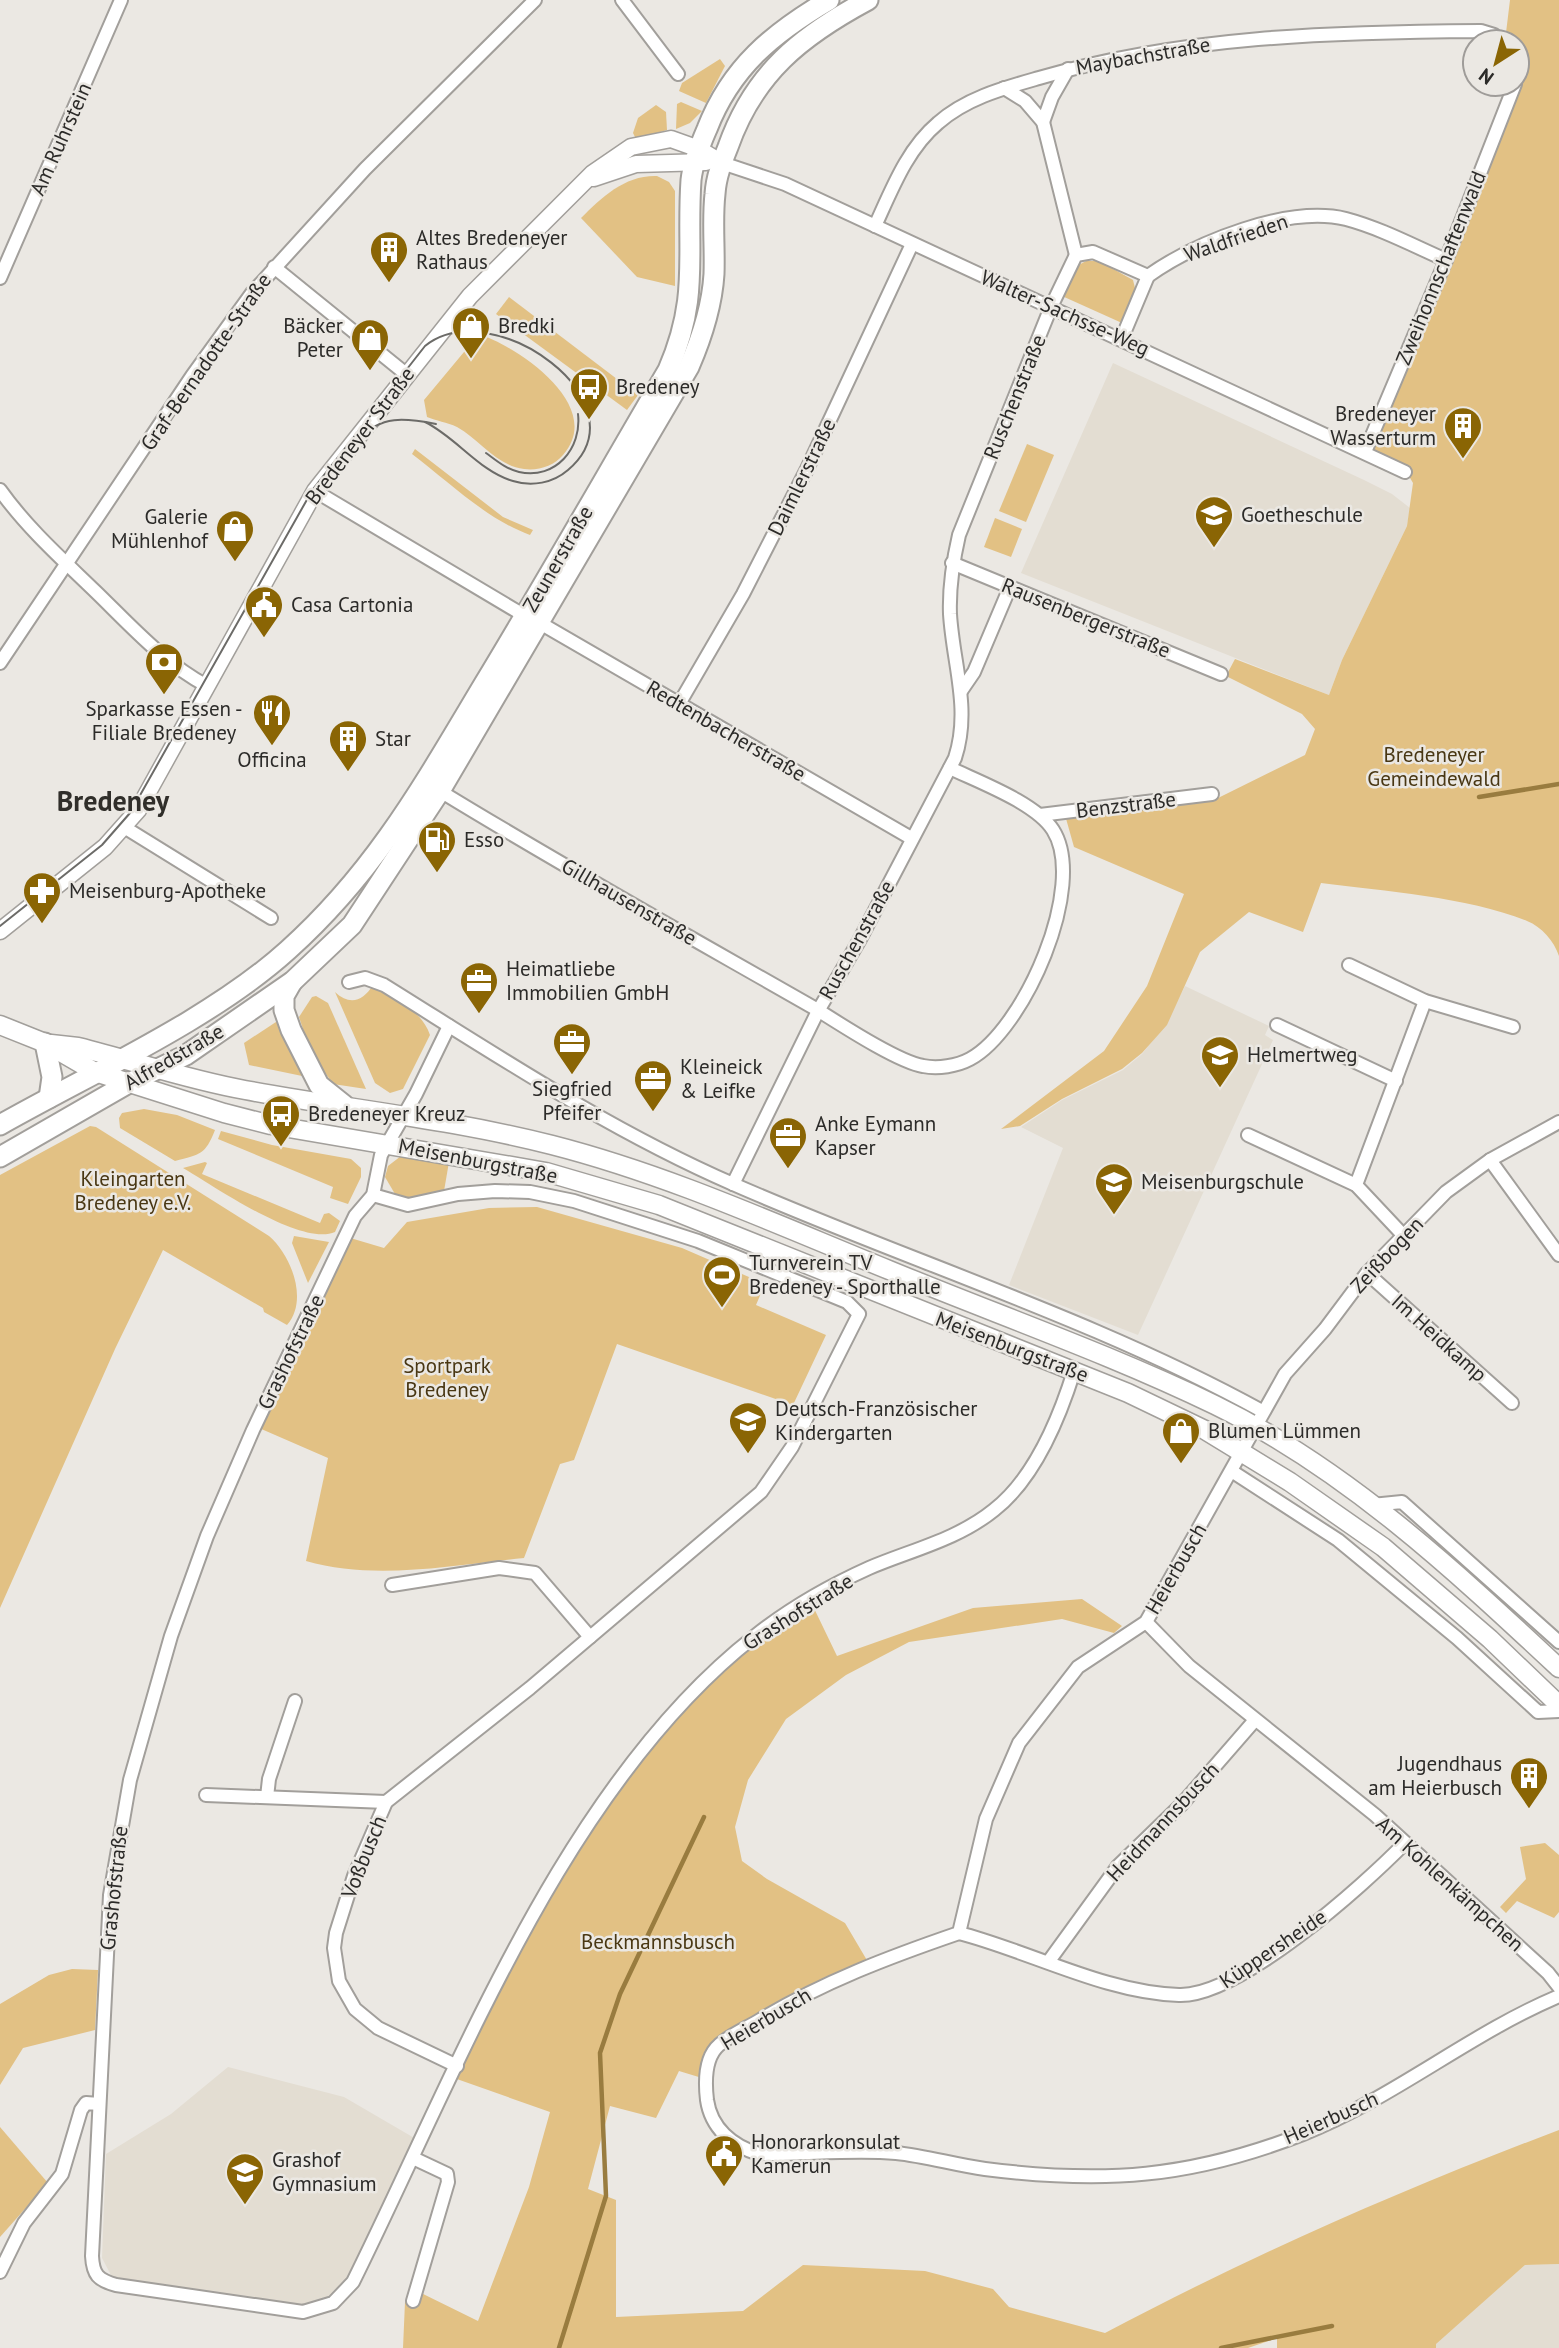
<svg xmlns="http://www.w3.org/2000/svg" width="1559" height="2348" font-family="'PT Sans',sans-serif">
  <rect width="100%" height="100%" fill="#ebe8e3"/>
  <g fill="#e3ddd2">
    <path d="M1113 363 1364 480 1392 494 1410 508 1407 526 1342 660 1329 695 1021 573Z"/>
    <path d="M1185 986 1269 1026 1265 1035 1273 1040 1138 1335 1009 1285 1063 1148 1021 1127 1062 1100 1123 1070 1142 1054 1166 1024Z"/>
    <path d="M228 2067 344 2097 416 2139 353 2273 343 2287 308 2310 113 2279 102 2258 106 2154 171 2114Z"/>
    <path d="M1559 2264V2348H1436L1435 2344 1525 2265Z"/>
  </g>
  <g fill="#e2c184">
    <path d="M1510 0H1559V956C1554 941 1542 927 1527 921 1467 897 1385 891 1321 883L1303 932 1249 912 1200 952 1167 1025 1142 1053 1122 1069 1062 1099 1020 1126 1001 1129 1104 1051 1147 986 1184 894 1074 847 1065 815 1214 800 1305 755 1315 729 1302 714 1226 676 1235 659 1329 695 1342 660 1407 526 1413 483 1406 471 1368 450 1515 91 1520 77 1517 42 1505 41Z"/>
    <path d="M720 59 725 66 706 103 679 91 682 83Z"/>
    <path d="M681 102 702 111 690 123 676 129 677 104Z"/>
    <path d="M656 105 666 112 667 130 636 139 633 133 638 118Z"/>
    <path d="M657 176 669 182 675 191V286L637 277 581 218C602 197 625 175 657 176Z"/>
    <path d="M1086 261H1099L1133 280 1136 292 1122 323 1062 296 1077 266Z"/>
    <path d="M509 297 638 395 627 410 496 314Z"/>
    <path d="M479 334C518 347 606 406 563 455 554 466 538 471 524 469 497 466 480 440 457 427 447 422 436 421 427 417L424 400Z"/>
    <path d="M1027 444 1054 455 1026 522 999 511Z"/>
    <path d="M415 449 503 517 533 530 530 535C486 519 449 482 412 454Z"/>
    <path d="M995 518 1022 529 1011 557 984 547Z"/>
    <path d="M373 985C395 999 421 1009 430 1035L403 1089 390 1093 375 1083 335 992C350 1006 363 1001 373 985Z"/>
    <path d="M316 996 328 1003 366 1089 333 1084 311 1053 299 1017 312 997Z"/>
    <path d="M279 1020 307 1077 249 1065 244 1043Z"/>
    <path d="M144 1109 177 1115 215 1130C205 1155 201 1154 175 1161L120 1128 119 1118 122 1113Z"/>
    <path d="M90 1126 96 1127 269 1236C291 1255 309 1300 287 1325L264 1312 263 1308 163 1250 115 1349 0 1608V1175Z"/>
    <path d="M221 1131 272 1145 351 1159 361 1168V1177L348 1204 330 1198 333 1187 218 1139Z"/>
    <path d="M401 1156 449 1162 444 1191 411 1198 395 1194 385 1177 388 1166Z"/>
    <path d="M205 1162 207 1163 202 1174 320 1223 324 1214 329 1213 340 1221 335 1232C301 1247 214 1186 183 1168Z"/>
    <path d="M537 1207 682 1248 765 1284 756 1305 826 1335 793 1405 617 1344 574 1460 560 1464 524 1558C453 1565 375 1581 306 1561L328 1458 259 1428 347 1237 384 1248 407 1222 489 1208Z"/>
    <path d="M294 1236 329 1242 308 1283 292 1243Z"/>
    <path d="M1082 1599 1122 1626 1114 1633 1062 1619 909 1642 846 1675 786 1719 748 1780 735 1827 742 1861 767 1879 845 1923 868 1962 716 2044 702 2078 679 2071 656 2118 610 2106 588 2189 616 2200V2317L743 2311 803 2265 925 2271 993 2289 1009 2307 1105 2333C1252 2255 1403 2189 1559 2130V2264L1525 2265 1436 2344V2348H1277V2338L1248 2348H403L405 2302 415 2290 478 2321 529 2187 550 2112 454 2078 526 1935 604 1806 719 1669 810 1600 837 1656 973 1608Z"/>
    <path d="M1545 1843 1559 1855V1912L1554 1918 1517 1901 1506 1913 1500 1907 1526 1879 1520 1847Z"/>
    <path d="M72 1969 98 1970 95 2030 23 2048 0 2085V2004L49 1975Z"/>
    <path d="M0 2127 48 2183 0 2237Z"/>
  </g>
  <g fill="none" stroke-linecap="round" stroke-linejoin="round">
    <g stroke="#997c3f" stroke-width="4.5">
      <path d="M1479 797 1559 784"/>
      <path d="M559 2348 606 2196 600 2053 620 1994 704 1817"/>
      <path d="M1221 2348 1332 2326"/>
    </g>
    <defs>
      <g id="minor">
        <path d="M622 0 678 74"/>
        <path d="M1004 88 1025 101 1043 122 1076 255"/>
        <path d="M1043 122 1052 97 1068 69"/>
        <path d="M722 163 785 184 1405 472"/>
        <path d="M875 226C892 189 907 149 938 123 966 98 1004 88 1039 78 1182 36 1332 32 1481 31L1494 35 1501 42"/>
        <path d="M274 267 406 374"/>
        <path d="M1148 276C1196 242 1288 205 1346 219 1380 228 1414 246 1446 260"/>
        <path d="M0 278 121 0"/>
        <path d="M1365 452 1446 260 1515 84"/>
        <path d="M0 490C27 528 63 560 96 592 131 626 164 663 207 686"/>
        <path d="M315 491 525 616"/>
        <path d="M952 563 1221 674"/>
        <path d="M540 623 911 838"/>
        <path d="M0 663 192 376 252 293 365 169 535 0"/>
        <path d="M961 691 974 672 1010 587"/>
        <path d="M679 704 743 594 807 469 912 244"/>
        <path d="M440 791C564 867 690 937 816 1009 840 1024 898 1062 923 1066 938 1069 957 1066 970 1059 1024 1030 1088 885 1053 830 1036 803 979 782 950 768"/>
        <path d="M1040 815 1212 794"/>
        <path d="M124 827 271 918"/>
        <path d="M1349 965 1425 1001 1513 1027"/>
        <path d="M349 982 365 978 384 985C498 1056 609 1130 733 1184 906 1260 1097 1320 1262 1411"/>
        <path d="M1277 1025 1396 1081"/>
        <path d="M449 1026 416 1094 381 1155 373 1195 355 1216 253 1430 207 1536 171 1636 130 1780 110 1895 92 2256C93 2275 98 2280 116 2285L303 2312 333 2303 353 2282C458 2070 564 1785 755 1636 789 1609 829 1586 869 1568 911 1550 957 1540 994 1510 1035 1478 1059 1419 1074 1371"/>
        <path d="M1559 1122 1490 1160 1446 1192 1367 1273 1325 1329 1285 1374 1146 1622 1078 1667 1019 1743 986 1819 959 1933C889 1957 823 1982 760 2020 747 2028 730 2035 719 2045 704 2058 705 2083 707 2100 711 2128 732 2146 759 2154 805 2155 850 2149 896 2153 926 2156 955 2165 985 2169 1104 2184 1190 2178 1303 2134 1394 2098 1469 2034 1559 1996"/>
        <path d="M1248 1135 1356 1185 1403 1235"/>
        <path d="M1490 1160 1559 1255"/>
        <path d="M733 1184 818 1011 859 941 955 758C971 709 953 664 950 614 949 587 953 561 959 535L1051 307 1076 255 1093 252 1148 276 1122 338"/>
        <path d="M1356 1185 1425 1001"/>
        <path d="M373 1195 408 1205 458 1194 495 1191 530 1192 574 1201 698 1241 847 1302 859 1314 792 1447 761 1492 530 1688 386 1802 354 1876 336 1933 334 1948 339 1981 355 2009 378 2028 457 2066"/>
        <path d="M1367 1273 1512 1403"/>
        <path d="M1233 1472 1338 1540 1457 1638 1538 1712 1559 1711"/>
        <path d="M1372 1505 1402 1502 1559 1642"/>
        <path d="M392 1585 499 1568 535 1573 590 1637"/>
        <path d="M1146 1622 1189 1666 1375 1815 1548 1973 1559 1987"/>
        <path d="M206 1795 386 1802"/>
        <path d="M267 1797 269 1779 295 1701"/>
        <path d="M959 1933C1029 1951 1106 1993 1179 1995 1239 1997 1363 1886 1405 1843"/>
        <path d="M1049 1961 1118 1866 1182 1804 1255 1720"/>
        <path d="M0 2272 24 2223 62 2174 81 2110 86 2103 99 2104"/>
        <path d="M413 2301 448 2182 447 2174 413 2158"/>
      </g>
      <g id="tertiary">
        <path d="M594 178 636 164 706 162"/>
        <path d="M0 931 105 847 138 810 315 491 470 296 593 173 631 147 671 139 699 149 722 163"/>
      </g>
      <g id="secondary">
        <path d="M0 1025 45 1043 95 1072 224 1113 271 1125 546 1172 659 1205 1128 1393 1205 1430 1290 1482 1383 1547 1490 1639 1559 1705"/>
        <path d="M51 1044 78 1047C134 1061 188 1080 245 1090 347 1109 450 1119 552 1145 669 1175 778 1225 889 1270 998 1315 1110 1354 1215 1405 1346 1469 1454 1570 1559 1668"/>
      </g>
      <g id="primary">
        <path d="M292 982 284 996V1010L291 1030 319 1085 344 1105"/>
        <path d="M45 1043 52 1077 49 1098"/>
        <path d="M0 1125C90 1074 212 1019 288 950 376 871 424 784 484 684 547 580 607 474 668 370 700 297 686 254 691 180 693 162 700 145 707 129 731 67 773 33 829 0"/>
        <path d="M0 1157 127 1084 186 1055 293 981 352 925 440 791 689 367C702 337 712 307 714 274 715 247 712 220 715 194 716 177 722 162 728 147 754 73 801 36 868 0"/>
      </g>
    </defs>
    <use href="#minor" stroke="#a29f9b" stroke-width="16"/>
    <use href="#tertiary" stroke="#a29f9b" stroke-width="19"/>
    <use href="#secondary" stroke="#a29f9b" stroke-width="21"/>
    <use href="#primary" stroke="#a29f9b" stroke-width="23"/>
    <use href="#minor" stroke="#fff" stroke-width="12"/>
    <use href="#tertiary" stroke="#fff" stroke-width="16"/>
    <use href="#secondary" stroke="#fff" stroke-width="18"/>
    <use href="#primary" stroke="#fff" stroke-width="19"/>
    <g stroke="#6c6b68" stroke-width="2">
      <path d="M359 439C381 415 405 418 436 424"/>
      <path d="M486 453C497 461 506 469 519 472 556 480 582 448 578 414"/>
      <path d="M0 926 102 845 130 813 313 489 425 346C492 292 647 403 568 470 553 483 532 487 513 481 480 472 456 437 425 422"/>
    </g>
  </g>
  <defs>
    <symbol id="building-pin" viewBox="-11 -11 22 30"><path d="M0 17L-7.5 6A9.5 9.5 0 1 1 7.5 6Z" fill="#8a6504" stroke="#ebe8e3"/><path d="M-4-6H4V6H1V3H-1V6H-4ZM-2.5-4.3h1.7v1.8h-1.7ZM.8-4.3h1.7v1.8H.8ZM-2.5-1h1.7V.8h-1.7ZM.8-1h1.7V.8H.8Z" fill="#fff"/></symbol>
    <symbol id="shop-pin" viewBox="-11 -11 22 30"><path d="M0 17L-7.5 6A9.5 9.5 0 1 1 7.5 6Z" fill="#8a6504" stroke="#ebe8e3"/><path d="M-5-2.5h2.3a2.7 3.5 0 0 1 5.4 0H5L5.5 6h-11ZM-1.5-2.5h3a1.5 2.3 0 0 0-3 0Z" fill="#fff"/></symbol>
    <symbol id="bus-pin" viewBox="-11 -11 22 30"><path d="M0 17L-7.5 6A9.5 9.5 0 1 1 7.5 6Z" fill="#8a6504" stroke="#ebe8e3"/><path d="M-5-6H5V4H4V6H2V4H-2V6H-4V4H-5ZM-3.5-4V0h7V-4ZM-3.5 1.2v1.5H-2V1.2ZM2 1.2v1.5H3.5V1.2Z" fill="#fff"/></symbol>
    <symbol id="school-pin" viewBox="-11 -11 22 30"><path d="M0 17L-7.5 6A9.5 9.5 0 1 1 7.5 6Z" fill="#8a6504" stroke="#ebe8e3"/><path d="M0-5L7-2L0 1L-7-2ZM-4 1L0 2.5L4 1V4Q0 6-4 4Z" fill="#fff"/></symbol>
    <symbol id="civic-pin" viewBox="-11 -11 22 30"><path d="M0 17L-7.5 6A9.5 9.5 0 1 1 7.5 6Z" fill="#8a6504" stroke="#ebe8e3"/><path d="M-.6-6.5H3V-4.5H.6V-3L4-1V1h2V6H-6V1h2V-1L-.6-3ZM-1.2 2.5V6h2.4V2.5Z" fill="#fff"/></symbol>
    <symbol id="bank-pin" viewBox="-11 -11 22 30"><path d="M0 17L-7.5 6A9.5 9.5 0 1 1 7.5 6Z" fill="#8a6504" stroke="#ebe8e3"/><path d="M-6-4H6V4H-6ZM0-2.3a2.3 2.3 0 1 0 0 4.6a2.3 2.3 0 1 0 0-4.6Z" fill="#fff"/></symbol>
    <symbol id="restaurant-pin" viewBox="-11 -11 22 30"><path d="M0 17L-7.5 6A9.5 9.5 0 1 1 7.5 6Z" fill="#8a6504" stroke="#ebe8e3"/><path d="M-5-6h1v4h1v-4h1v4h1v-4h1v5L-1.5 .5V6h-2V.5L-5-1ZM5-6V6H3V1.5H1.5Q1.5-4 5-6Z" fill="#fff"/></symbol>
    <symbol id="fuel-pin" viewBox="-11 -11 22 30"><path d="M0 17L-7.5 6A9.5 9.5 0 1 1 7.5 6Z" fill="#8a6504" stroke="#ebe8e3"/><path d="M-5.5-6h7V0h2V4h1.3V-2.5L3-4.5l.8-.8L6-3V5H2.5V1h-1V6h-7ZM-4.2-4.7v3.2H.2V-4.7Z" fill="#fff"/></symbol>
    <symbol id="pharmacy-pin" viewBox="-11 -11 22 30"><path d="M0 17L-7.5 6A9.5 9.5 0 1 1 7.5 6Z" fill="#8a6504" stroke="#ebe8e3"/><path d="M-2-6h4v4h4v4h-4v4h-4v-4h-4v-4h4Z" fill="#fff"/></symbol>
    <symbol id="office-pin" viewBox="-11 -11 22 30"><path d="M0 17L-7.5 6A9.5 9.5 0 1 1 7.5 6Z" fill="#8a6504" stroke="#ebe8e3"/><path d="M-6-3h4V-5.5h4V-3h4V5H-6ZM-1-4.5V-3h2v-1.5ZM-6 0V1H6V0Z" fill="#fff"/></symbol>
    <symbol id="stadium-pin" viewBox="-11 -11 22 30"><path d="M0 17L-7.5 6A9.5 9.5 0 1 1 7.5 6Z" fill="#8a6504" stroke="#ebe8e3"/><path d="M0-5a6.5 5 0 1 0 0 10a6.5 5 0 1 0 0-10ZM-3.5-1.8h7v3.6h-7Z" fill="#fff"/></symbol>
  </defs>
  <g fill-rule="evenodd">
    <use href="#building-pin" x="367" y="228" width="44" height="60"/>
    <use href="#shop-pin" x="449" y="304" width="44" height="60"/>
    <use href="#shop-pin" x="348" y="316" width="44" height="60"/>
    <use href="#bus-pin" x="567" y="365" width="44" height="60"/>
    <use href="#building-pin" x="1441" y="404" width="44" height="60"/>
    <use href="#school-pin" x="1192" y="493" width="44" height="60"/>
    <use href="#shop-pin" x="213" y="507" width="44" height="60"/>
    <use href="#civic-pin" x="242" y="583" width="44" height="60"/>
    <use href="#bank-pin" x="142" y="640" width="44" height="60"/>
    <use href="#restaurant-pin" x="250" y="691" width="44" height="60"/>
    <use href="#building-pin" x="326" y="717" width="44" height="60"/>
    <use href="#fuel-pin" x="415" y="818" width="44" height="60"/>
    <use href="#pharmacy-pin" x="20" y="869" width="44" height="60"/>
    <use href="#office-pin" x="457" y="959" width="44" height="60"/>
    <use href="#office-pin" x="550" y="1020" width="44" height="60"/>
    <use href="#school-pin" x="1198" y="1033" width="44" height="60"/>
    <use href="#office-pin" x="631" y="1057" width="44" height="60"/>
    <use href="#bus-pin" x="259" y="1092" width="44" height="60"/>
    <use href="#office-pin" x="766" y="1114" width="44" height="60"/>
    <use href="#school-pin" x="1092" y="1160" width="44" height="60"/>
    <use href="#stadium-pin" x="700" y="1253" width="44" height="60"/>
    <use href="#school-pin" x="726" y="1399" width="44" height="60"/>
    <use href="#shop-pin" x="1159" y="1409" width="44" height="60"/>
    <use href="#building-pin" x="1507" y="1754" width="44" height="60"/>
    <use href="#civic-pin" x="702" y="2132" width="44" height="60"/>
    <use href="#school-pin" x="223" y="2150" width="44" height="60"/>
  </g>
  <g text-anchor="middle" stroke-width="5" stroke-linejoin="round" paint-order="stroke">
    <g font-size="21" fill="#2c2b29" stroke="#ebe8e3">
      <text transform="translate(1143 56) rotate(-10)" y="7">Maybachstraße</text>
      <text transform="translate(61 139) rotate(-66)" y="7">Am Ruhrstein</text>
      <text transform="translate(1236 238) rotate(-19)" y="7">Waldfrieden</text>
      <text transform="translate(1441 268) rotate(-68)" y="7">Zweihonnschaftenwald</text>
      <text transform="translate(1065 313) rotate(24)" y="7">Walter-Sachsse-Weg</text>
      <text transform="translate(206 362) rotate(-55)" y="7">Graf-Bernadotte-Straße</text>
      <text transform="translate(1015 397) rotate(-68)" y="7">Ruschenstraße</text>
      <text transform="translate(360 436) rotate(-53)" y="7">Bredeneyer Straße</text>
      <text transform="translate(802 477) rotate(-64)" y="7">Daimlerstraße</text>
      <text transform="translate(558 559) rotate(-60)" y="7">Zeunerstraße</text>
      <text transform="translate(1086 618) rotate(22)" y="7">Rausenbergerstraße</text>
      <text transform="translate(726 731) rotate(30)" y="7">Redtenbacherstraße</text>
      <text transform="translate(1126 805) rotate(-7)" y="7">Benzstraße</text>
      <text transform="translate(629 902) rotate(30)" y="7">Gillhausenstraße</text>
      <text transform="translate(857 940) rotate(-61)" y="7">Ruschenstraße</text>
      <text transform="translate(174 1057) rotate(-30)" y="7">Alfredstraße</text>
      <text transform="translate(478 1161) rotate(11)" y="7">Meisenburgstraße</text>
      <text transform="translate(1387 1255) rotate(-47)" y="7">Zeißbogen</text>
      <text transform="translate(1439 1338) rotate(42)" y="7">Im Heidkamp</text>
      <text transform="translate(1012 1347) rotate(21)" y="7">Meisenburgstraße</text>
      <text transform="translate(291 1352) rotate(-64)" y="7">Grashofstraße</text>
      <text transform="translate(1176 1569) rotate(-60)" y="7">Heierbusch</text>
      <text transform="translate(798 1612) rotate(-32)" y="7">Grashofstraße</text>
      <text transform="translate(1163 1822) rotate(-47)" y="7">Heidmannsbusch</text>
      <text transform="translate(364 1857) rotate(-68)" y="7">Voßbusch</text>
      <text transform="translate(1450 1884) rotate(42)" y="7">Am Kohlenkämpchen</text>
      <text transform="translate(114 1888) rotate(-84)" y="7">Grashofstraße</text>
      <text transform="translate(1273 1949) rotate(-34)" y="7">Küppersheide</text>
      <text transform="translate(766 2019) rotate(-31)" y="7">Heierbusch</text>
      <text transform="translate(1331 2118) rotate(-24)" y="7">Heierbusch</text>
    </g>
    <g font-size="21" fill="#2c2b29" stroke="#ebe8e3" text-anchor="start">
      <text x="416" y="245">Altes Bredeneyer<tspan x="416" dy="24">Rathaus</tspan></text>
      <text x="343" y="333" text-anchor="end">Bäcker<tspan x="343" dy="24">Peter</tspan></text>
      <text x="498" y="333">Bredki</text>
      <text x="616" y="394">Bredeney</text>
      <text x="1436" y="421" text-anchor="end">Bredeneyer<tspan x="1436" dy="24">Wasserturm</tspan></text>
      <text x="1241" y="522">Goetheschule</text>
      <text x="208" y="524" text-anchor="end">Galerie<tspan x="208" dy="24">Mühlenhof</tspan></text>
      <text x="291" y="612">Casa Cartonia</text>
      <text x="164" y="716" text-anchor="middle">Sparkasse Essen -<tspan x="164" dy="24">Filiale Bredeney</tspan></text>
      <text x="375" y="746">Star</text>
      <text x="272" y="767" text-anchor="middle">Officina</text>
      <text x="464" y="847">Esso</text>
      <text x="69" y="898">Meisenburg-Apotheke</text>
      <text x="506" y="976">Heimatliebe<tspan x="506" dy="24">Immobilien GmbH</tspan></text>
      <text x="1247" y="1062">Helmertweg</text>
      <text x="680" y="1074">Kleineick<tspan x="680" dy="24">&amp; Leifke</tspan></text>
      <text x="572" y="1096" text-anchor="middle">Siegfried<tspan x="572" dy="24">Pfeifer</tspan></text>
      <text x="308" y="1121">Bredeneyer Kreuz</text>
      <text x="815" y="1131">Anke Eymann<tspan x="815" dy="24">Kapser</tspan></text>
      <text x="1141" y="1189">Meisenburgschule</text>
      <text x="749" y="1270">Turnverein TV<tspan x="749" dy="24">Bredeney - Sporthalle</tspan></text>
      <text x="775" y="1416">Deutsch-Französischer<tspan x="775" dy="24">Kindergarten</tspan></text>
      <text x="1208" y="1438">Blumen Lümmen</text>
      <text x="1502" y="1771" text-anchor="end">Jugendhaus<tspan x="1502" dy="24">am Heierbusch</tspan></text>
      <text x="751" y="2149">Honorarkonsulat<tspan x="751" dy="24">Kamerun</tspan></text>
      <text x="272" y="2167">Grashof<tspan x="272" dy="24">Gymnasium</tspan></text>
    </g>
    <g font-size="21" fill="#493713" stroke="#ebe8e3">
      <text x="1434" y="762">Bredeneyer<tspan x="1434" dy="24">Gemeindewald</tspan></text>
      <text x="133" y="1186">Kleingarten<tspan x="133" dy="24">Bredeney e.V.</tspan></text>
      <text x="447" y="1373">Sportpark<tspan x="447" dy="24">Bredeney</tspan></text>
      <text x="658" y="1949">Beckmannsbusch</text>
    </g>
    <g font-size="28" font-weight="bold" fill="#302e2a" stroke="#ebe8e3">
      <text x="113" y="811">Bredeney</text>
    </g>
  </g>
  <g transform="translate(1496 63) rotate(216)"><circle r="33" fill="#ebe8e3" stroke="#9f9c99" stroke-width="2"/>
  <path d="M0-5L12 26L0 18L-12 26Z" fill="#8a6504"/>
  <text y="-10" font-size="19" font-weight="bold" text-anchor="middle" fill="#2c2b29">N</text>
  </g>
</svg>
